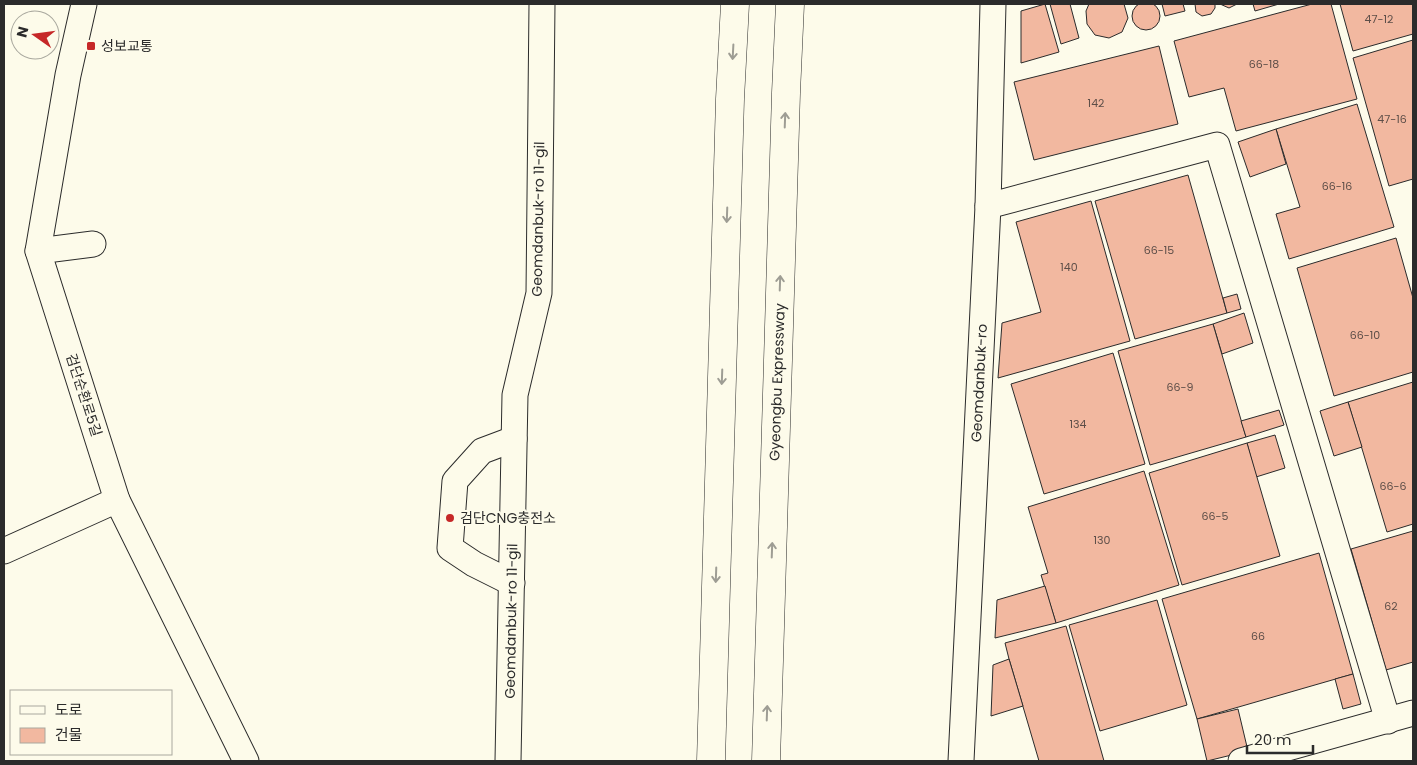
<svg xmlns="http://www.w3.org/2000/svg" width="1417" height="765" font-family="Poppins,'Noto Sans KR',sans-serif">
  <rect width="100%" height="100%" fill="#fdfbea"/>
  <g fill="#f2b8a0" stroke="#2b2b2b">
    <circle cx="1146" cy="16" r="14"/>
    <path d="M1045 4 1059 52 1021 63V11Z"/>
    <path d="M1050 4H1070L1079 38 1061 44Z"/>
    <path d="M1089 4H1124L1128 18 1122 32 1109 38 1095 35 1087 24 1086 11Z"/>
    <path d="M1162 4H1183L1185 11 1165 16Z"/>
    <path d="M1195 4H1215V8L1211 14 1202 16 1196 12Z"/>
    <path d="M1220 4H1219H1237L1229 8Z"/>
    <path d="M1253 4H1279L1255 11Z"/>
    <path d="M1312 4H1331L1357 99 1236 131 1224 88 1189 97 1174 41Z"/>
    <path d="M1340 4H1413V34L1353 51Z"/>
    <path d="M1413 40V179L1389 186 1353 58Z"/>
    <path d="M1159 46 1178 124 1034 160 1014 82Z"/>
    <path d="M1357 104 1394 227 1289 259 1276 214 1300 207 1276 129Z"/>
    <path d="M1276 129 1286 164 1250 177 1238 142Z"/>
    <path d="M1188 175 1227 313 1135 339 1095 201Z"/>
    <path d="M1091 201 1130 341 998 378 1002 323 1041 312 1016 222Z"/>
    <path d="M1396 238 1413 298V372L1334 396 1297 268Z"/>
    <path d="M1237 294 1241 309 1227 313 1223 298Z"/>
    <path d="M1244 313 1253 343 1222 354 1213 324Z"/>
    <path d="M1213 324 1246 437 1150 465 1118 351Z"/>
    <path d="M1113 353 1145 464 1044 494 1011 384Z"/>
    <path d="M1413 382V524L1387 532 1348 402Z"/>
    <path d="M1348 402 1362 447 1334 456 1320 411Z"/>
    <path d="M1279 410 1284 425 1246 437 1241 421Z"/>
    <path d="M1275 435 1285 468 1256 477 1247 443Z"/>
    <path d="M1247 443 1280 556 1182 585 1149 473Z"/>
    <path d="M1144 471 1179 585 1056 623 1041 575 1048 573 1028 507Z"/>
    <path d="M1413 531V662L1386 670 1351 549Z"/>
    <path d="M1319 553 1353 674 1197 719 1162 599Z"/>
    <path d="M1045 586 1056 623 995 638 997 600Z"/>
    <path d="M1157 600 1187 705 1100 731 1069 625Z"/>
    <path d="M1066 626 1104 761H1039L1009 659 1005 643Z"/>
    <path d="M1009 659 1023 706 991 716 993 665Z"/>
    <path d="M1353 674 1361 704 1343 709 1335 679Z"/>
    <path d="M1238 709 1248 751 1207 761 1197 719Z"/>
  </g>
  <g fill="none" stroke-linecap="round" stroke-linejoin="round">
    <defs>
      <g id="minor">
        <path d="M84 4 68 75 38 251 117 500 246 761"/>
        <path d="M988 206 1217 145 1388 721"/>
        <path d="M38 251 93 244"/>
        <path d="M4 551 117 500"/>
        <path d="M512 583 474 564 450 548 455 481 482 451 514 439"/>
        <path d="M508 761 515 395 539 293 542 4"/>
        <path d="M961 761 988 206 993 4"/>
        <path d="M1241 761 1413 713"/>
      </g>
      <g id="highway">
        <path d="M711 761 730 99 735 4"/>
        <path d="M766 761 786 93 790 4"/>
      </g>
    </defs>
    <use href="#minor" stroke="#2b2b2b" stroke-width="27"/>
    <use href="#highway" stroke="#2b2b2b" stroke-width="29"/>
    <use href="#minor" stroke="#fdfbea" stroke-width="25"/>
    <use href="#highway" stroke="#fdfbea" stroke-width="28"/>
  </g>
  <defs><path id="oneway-shaft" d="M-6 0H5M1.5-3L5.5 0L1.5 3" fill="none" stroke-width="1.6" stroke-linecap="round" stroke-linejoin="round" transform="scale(1.25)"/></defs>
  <g stroke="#9e9d94">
    <use href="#oneway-shaft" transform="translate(733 52) rotate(93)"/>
    <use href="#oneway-shaft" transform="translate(785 120) rotate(-88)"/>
    <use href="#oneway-shaft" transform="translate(727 215) rotate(92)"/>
    <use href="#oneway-shaft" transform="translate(780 283) rotate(-88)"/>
    <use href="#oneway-shaft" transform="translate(722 377) rotate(92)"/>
    <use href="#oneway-shaft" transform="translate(772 550) rotate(-88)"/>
    <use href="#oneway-shaft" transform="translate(716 575) rotate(92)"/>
    <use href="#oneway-shaft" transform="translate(767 713) rotate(-88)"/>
  </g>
  <g fill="#c62828" stroke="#fdfbea" stroke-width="2">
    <rect x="86" y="41" width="10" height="10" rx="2.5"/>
    <circle cx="450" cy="518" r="5"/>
  </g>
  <g text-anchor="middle" stroke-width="4" stroke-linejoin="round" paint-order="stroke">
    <g font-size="11" fill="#5d4e48">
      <text x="1379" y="23">47-12</text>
      <text x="1264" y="68">66-18</text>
      <text x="1096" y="107">142</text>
      <text x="1392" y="123">47-16</text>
      <text x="1337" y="190">66-16</text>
      <text x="1159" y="254">66-15</text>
      <text x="1069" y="271">140</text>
      <text x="1365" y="339">66-10</text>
      <text x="1180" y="391">66-9</text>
      <text x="1078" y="428">134</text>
      <text x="1393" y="490">66-6</text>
      <text x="1215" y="520">66-5</text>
      <text x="1102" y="544">130</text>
      <text x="1391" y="610">62</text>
      <text x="1258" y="640">66</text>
    </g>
    <g font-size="14" fill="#2b2b2b" stroke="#fdfbea" text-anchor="start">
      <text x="101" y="51">성보교통</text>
      <text x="460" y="523">검단CNG충전소</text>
    </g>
    <g font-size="14" fill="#2b2b2b" stroke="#fdfbea">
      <text transform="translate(538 219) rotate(-89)" y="5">Geomdanbuk-ro 11-gil</text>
      <text transform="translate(777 382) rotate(-88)" y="5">Gyeongbu Expressway</text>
      <text transform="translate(979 383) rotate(-87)" y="5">Geomdanbuk-ro</text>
      <text transform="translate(84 395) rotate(72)" y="5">검단순환로5길</text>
      <text transform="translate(511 621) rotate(-89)" y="5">Geomdanbuk-ro 11-gil</text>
    </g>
  </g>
  <rect width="1417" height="765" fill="none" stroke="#2b2b2b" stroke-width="10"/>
  <rect x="10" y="690" width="162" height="65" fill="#fdfbea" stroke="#a9a89e"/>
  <rect x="20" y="706" width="25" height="8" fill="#fdfbea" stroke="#a9a89e"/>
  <text x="55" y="715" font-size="15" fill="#2b2b2b">도로</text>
  <rect x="20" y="728" width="25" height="15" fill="#f2b8a0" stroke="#a9a89e"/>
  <text x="55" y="740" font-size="15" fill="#2b2b2b">건물</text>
  <g transform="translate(35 35) rotate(284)"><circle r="24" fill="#fdfbea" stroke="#a9a89e"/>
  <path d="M0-4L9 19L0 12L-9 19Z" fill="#c62828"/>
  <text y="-8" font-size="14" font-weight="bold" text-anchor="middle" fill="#2b2b2b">N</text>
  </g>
  <path d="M1247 745v8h66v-8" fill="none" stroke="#2b2b2b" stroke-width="2.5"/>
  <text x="1254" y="745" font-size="15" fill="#2b2b2b" stroke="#fdfbea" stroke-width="4" paint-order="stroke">20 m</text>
</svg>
